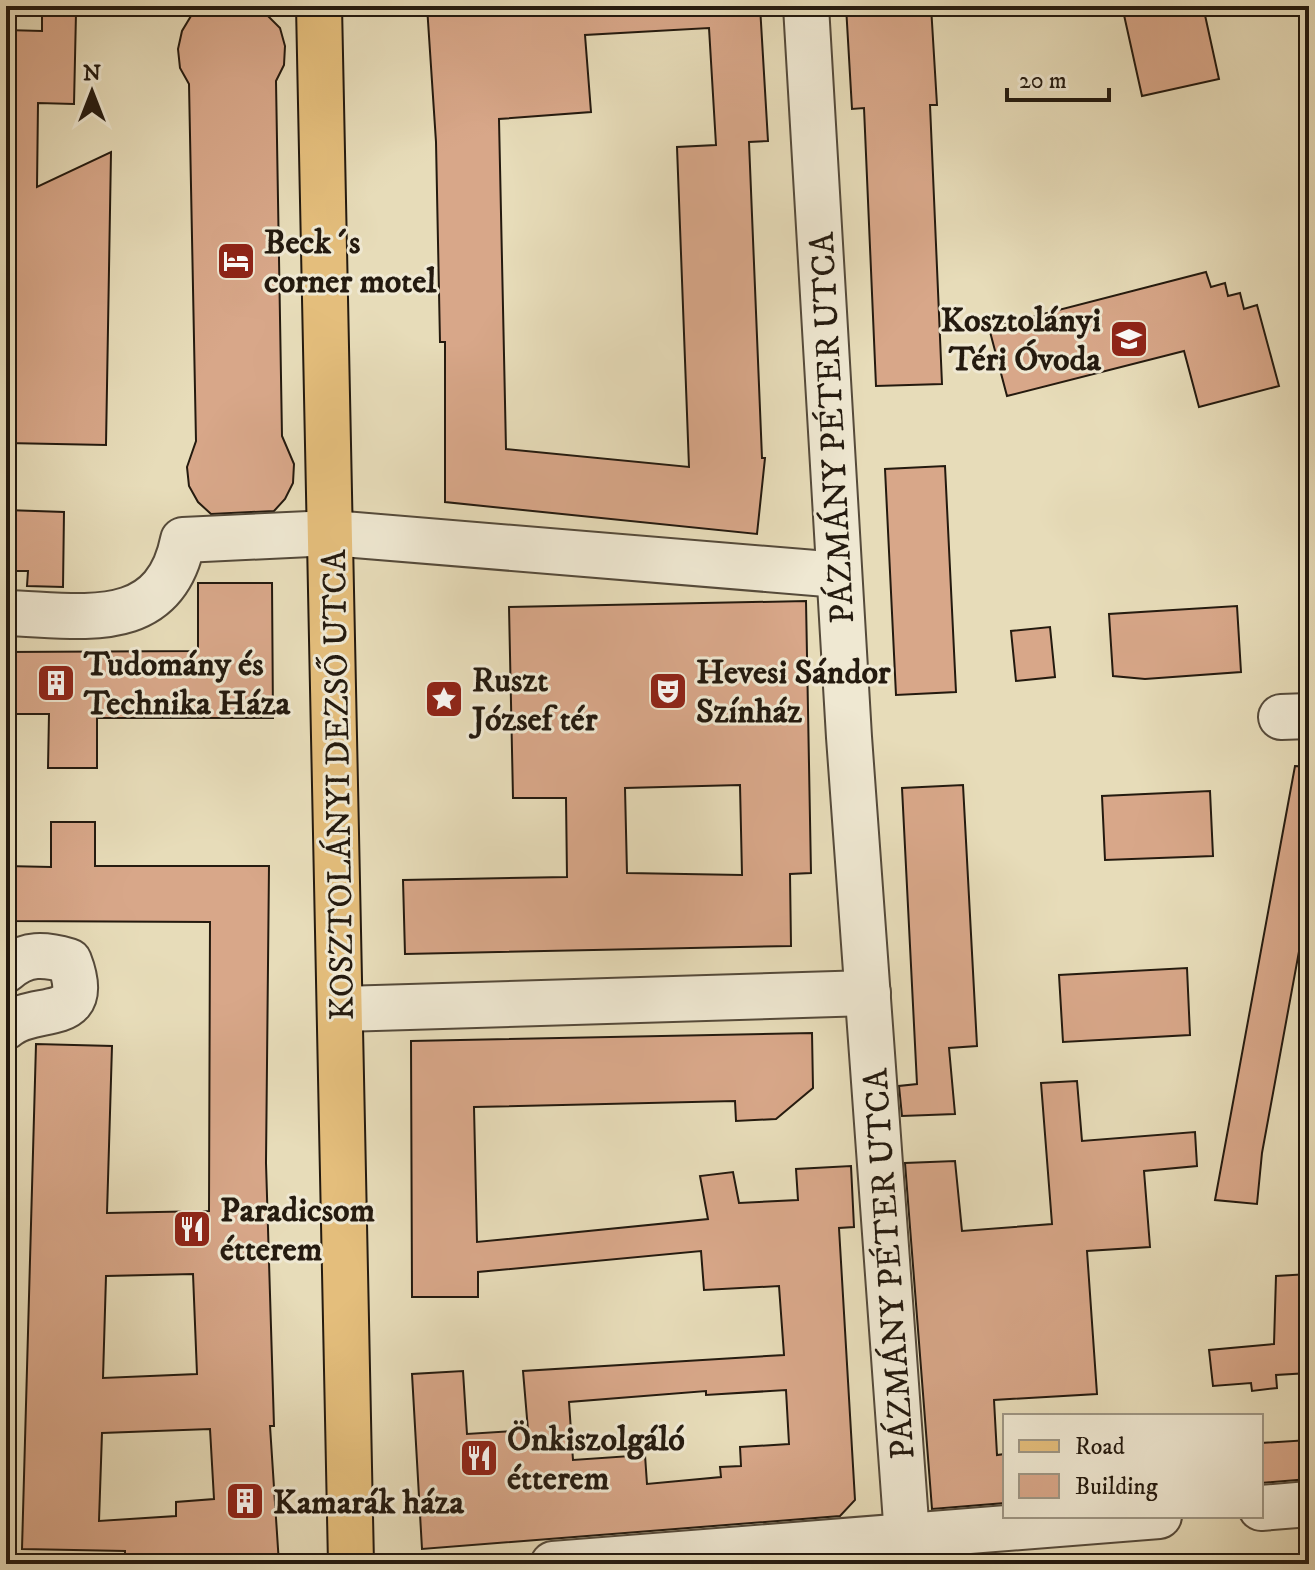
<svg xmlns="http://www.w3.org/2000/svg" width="1315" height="1570" font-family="'IM FELL DW Pica',serif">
  <rect width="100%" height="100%" fill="#e7dcb9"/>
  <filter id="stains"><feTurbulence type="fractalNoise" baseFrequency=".0025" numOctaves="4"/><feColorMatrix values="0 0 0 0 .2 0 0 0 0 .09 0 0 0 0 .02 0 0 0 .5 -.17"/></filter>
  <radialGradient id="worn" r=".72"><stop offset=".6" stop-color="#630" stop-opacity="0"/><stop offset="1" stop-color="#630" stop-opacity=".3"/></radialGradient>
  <g fill="#d8a789" stroke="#241a0f" stroke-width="2" fill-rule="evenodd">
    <path d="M204 6H258L280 28 285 46 284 65 276 81 282 436 294 464 293 483 285 499 274 511 211 514 198 502 189 486 187 467 196 441 189 84 180 68 178 49 182 31 191 16Z"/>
    <path d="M427 6H760L768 141 749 142 762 458H765L757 534 445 502V342H440L436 142ZM709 28 716 145 677 147 689 467 506 449 499 119 591 112 585 35Z"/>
    <path d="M846 6H931L937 105H930L942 384 876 386 864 108 852 109Z"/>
    <path d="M1122 6H1203L1219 79 1142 96Z"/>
    <path d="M42 13H76L74 104 38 103 37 187 111 152 106 445 6 443V30L42 31Z"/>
    <path d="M1206 272 1211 287 1225 283 1228 296 1240 293 1244 309 1257 305 1279 386 1199 407 1184 351 1007 396 989 328Z"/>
    <path d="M945 466 956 692 896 695 885 469Z"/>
    <path d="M6 510 64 512 63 587 27 586 28 571H6Z"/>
    <path d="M198 583H272L273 718H97V768H48L49 714H6V652L198 651Z"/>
    <path d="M806 601 811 873 790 874 791 946 405 954 403 880 567 877 566 798H513L509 607ZM740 785 742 875 627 873 625 788Z"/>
    <path d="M1237 606 1241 672 1145 679 1113 676 1109 614Z"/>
    <path d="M1050 627 1055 677 1016 681 1011 631Z"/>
    <path d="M1295 766 1309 767V897L1262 1153 1257 1204 1215 1200Z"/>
    <path d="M963 785 977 1046 949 1048 955 1114 902 1116 899 1086 917 1084 902 788Z"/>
    <path d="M1210 791 1213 856 1105 860 1102 796Z"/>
    <path d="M51 822H95V866H269L266 1163 274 1426H270L279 1564H125V1551L22 1549 36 1044 112 1046 107 1213 209 1211 210 922 6 921V866L51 867ZM193 1274 197 1374 103 1378 106 1276ZM210 1429 214 1499 176 1502V1516L99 1521 102 1433Z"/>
    <path d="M1187 968 1190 1035 1063 1042 1059 975Z"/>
    <path d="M812 1033 813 1088 776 1119 736 1121 735 1101 474 1107 477 1242 708 1219 700 1176 733 1172 739 1203 798 1200 796 1169 851 1166 854 1227 839 1228 855 1500 840 1516 422 1549 412 1374 463 1371 467 1434 528 1430 523 1371 784 1355 779 1286 704 1290 701 1251 478 1272V1297H412L411 1041ZM786 1390 789 1444 740 1447 741 1466 720 1467 721 1477 647 1484 645 1455 573 1460 569 1402 706 1391V1395Z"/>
    <path d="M1077 1081 1082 1141 1195 1132 1197 1166 1144 1171 1150 1247 1087 1251 1097 1394 994 1400 997 1455 1005 1454V1503L932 1509 905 1163 955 1161 962 1231 1052 1224 1041 1083Z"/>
    <path d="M1309 1274V1373L1276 1375 1277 1388 1252 1391 1251 1383 1213 1386 1209 1350 1274 1344 1276 1276Z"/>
    <path d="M1309 1440V1479L1261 1483V1443Z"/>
  </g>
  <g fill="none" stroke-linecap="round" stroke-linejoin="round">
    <defs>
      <g id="minor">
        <path d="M806 6 849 737 907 1536"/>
        <path d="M6 613C81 615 164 635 183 540L331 533 839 575"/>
        <path d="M1281 717 1309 716"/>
        <path d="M6 970C26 952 45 954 69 961 95 1028 34 1001 6 1027"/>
        <path d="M342 1009 868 993"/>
        <path d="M1261 1508 1309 1504"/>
        <path d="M553 1564 1159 1516"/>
      </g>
      <path id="major" d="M319 6 351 1564"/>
    </defs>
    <use href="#minor" stroke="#554a3a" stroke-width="48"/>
    <use href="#major" stroke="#241a0f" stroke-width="48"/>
    <use href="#minor" stroke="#efe8d2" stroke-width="44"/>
    <use href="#major" stroke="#e4be7c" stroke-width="44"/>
  </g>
  <defs>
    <symbol id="hotel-square" viewBox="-11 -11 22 22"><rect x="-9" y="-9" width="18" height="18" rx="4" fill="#8f2418" stroke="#efe8d2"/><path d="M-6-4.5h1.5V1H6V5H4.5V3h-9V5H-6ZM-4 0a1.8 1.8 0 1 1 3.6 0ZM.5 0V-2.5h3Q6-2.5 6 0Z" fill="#fff"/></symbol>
    <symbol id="school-square" viewBox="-11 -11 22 22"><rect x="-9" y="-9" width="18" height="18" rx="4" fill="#8f2418" stroke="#efe8d2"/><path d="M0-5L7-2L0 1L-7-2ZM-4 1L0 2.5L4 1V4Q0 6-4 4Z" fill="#fff"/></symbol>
    <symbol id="building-square" viewBox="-11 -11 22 22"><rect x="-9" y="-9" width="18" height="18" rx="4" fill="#8f2418" stroke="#efe8d2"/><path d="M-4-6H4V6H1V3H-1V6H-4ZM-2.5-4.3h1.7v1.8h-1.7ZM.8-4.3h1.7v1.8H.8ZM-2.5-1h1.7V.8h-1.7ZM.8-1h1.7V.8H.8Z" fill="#fff"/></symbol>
    <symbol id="theatre-square" viewBox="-11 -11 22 22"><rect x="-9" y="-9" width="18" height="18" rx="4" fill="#8f2418" stroke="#efe8d2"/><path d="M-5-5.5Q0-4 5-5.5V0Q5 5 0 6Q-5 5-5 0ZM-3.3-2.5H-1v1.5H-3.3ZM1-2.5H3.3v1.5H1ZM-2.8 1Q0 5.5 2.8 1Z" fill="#fff"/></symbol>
    <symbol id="sight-square" viewBox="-11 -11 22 22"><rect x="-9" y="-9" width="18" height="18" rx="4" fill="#8f2418" stroke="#efe8d2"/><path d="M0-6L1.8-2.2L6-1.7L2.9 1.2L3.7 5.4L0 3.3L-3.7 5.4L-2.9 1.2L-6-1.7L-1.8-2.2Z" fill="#fff"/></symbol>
    <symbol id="restaurant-square" viewBox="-11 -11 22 22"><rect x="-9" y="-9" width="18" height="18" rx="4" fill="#8f2418" stroke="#efe8d2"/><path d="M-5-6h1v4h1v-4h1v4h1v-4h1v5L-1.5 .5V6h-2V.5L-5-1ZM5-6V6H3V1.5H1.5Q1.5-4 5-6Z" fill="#fff"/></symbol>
  </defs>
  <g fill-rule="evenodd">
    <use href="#hotel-square" x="214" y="239" width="44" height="44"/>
    <use href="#school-square" x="1107" y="317" width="44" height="44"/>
    <use href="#building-square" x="34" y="661" width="44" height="44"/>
    <use href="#theatre-square" x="646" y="669" width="44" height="44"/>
    <use href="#sight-square" x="422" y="677" width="44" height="44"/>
    <use href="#restaurant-square" x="170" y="1207" width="44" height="44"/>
    <use href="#restaurant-square" x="457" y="1436" width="44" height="44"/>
    <use href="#building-square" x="223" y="1479" width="44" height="44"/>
  </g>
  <g text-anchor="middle" stroke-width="6" stroke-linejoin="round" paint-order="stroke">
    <g font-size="34" font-weight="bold" fill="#241a0f" stroke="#efe8d2" text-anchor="start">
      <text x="264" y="253">Beck´s<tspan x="264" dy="39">corner motel</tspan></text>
      <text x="1101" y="331" text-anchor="end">Kosztolányi<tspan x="1101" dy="39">Téri Óvoda</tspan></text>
      <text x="84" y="675">Tudomány és<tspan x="84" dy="39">Technika Háza</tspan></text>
      <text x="696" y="683">Hevesi Sándor<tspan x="696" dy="39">Színház</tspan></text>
      <text x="472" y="691">Ruszt<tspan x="472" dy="39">József tér</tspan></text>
      <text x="220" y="1221">Paradicsom<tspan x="220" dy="39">étterem</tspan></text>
      <text x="507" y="1450">Önkiszolgáló<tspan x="507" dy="39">étterem</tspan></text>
      <text x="273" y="1513">Kamarák háza</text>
    </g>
    <g font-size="34" fill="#241a0f" stroke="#efe8d2">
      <text transform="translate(831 428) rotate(-93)" y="12">PÁZMÁNY PÉTER UTCA</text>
      <text transform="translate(337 785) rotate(-91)" y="12">KOSZTOLÁNYI DEZSŐ UTCA</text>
      <text transform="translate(888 1264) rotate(-94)" y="12">PÁZMÁNY PÉTER UTCA</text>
    </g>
  </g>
  <rect width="1315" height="1570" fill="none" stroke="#e7dcb9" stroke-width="32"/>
  <rect x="8" y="8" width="1299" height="1554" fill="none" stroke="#241a0f" stroke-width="4"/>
  <rect x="16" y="16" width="1283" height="1538" fill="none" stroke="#241a0f" stroke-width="2"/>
  <rect x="1003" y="1414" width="260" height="104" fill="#efe8d2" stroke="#9e9684" stroke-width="2"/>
  <rect x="1019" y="1440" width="40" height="12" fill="#e4be7c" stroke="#9e9684" stroke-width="2"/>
  <text x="1075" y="1454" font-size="24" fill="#241a0f">Road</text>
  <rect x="1019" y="1474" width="40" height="24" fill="#d8a789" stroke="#9e9684" stroke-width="2"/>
  <text x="1075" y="1494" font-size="24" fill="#241a0f">Building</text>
  <g transform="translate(92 92)" stroke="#efe8d2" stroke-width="6" paint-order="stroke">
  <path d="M0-6L14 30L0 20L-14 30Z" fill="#241a0f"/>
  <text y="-12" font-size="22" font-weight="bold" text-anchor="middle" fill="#241a0f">N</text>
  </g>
  <path d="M1007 88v12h102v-12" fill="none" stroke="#241a0f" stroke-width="4"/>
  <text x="1019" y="88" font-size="24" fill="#241a0f" stroke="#efe8d2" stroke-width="6" paint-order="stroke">20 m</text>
  <rect width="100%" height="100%" filter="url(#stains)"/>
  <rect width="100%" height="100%" fill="url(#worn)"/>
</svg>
